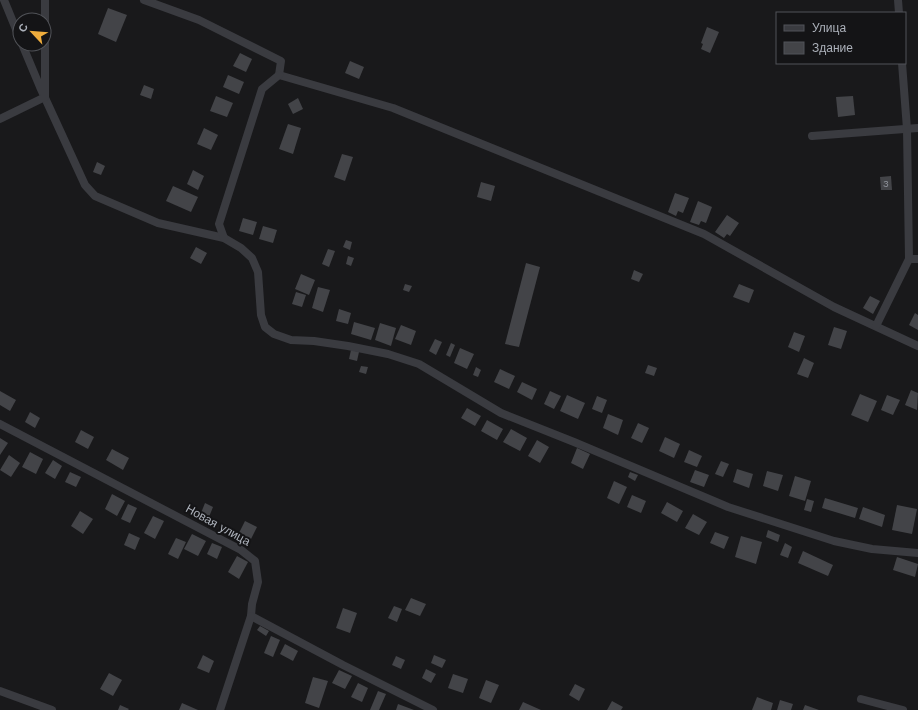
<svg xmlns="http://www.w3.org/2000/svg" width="918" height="710" font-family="'Work Sans',sans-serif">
  <rect width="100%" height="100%" fill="#19191b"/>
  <g fill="#434448">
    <path d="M108 8 127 15 116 42 98 34Z"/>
    <path d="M707 27 719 32 710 53 701 49 703 44 701 43Z"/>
    <path d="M240 53 252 59 246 72 233 66Z"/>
    <path d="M350 61 364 67 359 79 345 73Z"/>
    <path d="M228 75 244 82 239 94 223 87Z"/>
    <path d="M144 85 154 89 151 99 140 95Z"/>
    <path d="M216 96 233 103 227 117 210 111Z"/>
    <path d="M853 96 855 115 838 117 836 97Z"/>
    <path d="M298 98 303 109 293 114 288 104Z"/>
    <path d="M288 124 301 128 293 154 279 149Z"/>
    <path d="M204 128 218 135 211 150 197 144Z"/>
    <path d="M342 154 353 157 345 181 334 177Z"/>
    <path d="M97 162 105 166 101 175 93 172Z"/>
    <path d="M193 170 204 176 198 190 187 184Z"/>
    <path d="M891 176 892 190H881L880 177Z"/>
    <path d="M481 182 495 186 491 201 477 197Z"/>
    <path d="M173 186 198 197 191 212 166 201Z"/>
    <path d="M675 193 689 198 683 213 678 211 676 216 668 212Z"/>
    <path d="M698 201 712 207 706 223 701 221 699 225 690 222Z"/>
    <path d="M727 215 739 223 730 236 727 234 724 238 715 232Z"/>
    <path d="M243 218 257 222 253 235 239 231Z"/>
    <path d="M263 226 277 230 273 243 259 239Z"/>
    <path d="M346 240 352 242 350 250 343 247Z"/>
    <path d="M196 247 207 253 201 264 190 258Z"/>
    <path d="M328 249 335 251 329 267 322 264Z"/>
    <path d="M348 256 354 258 351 266 346 264Z"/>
    <path d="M526 263 540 267 519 347 505 344Z"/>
    <path d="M634 270 643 274 639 282 631 279Z"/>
    <path d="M301 274 315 280 309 295 295 289Z"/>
    <path d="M405 284 412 286 409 292 403 290Z"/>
    <path d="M739 284 754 290 749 303 733 297Z"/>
    <path d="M318 287 330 290 323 312 312 308Z"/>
    <path d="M296 292 306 295 302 307 292 304Z"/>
    <path d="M870 296 880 301 873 314 863 308Z"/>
    <path d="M339 309 351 313 348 324 336 321Z"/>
    <path d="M915 313 918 315V330L909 325Z"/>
    <path d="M354 322 375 328 371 340 351 334Z"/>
    <path d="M380 323 396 328 391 346 375 340Z"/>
    <path d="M401 325 416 331 411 345 395 339Z"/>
    <path d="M834 327 847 331 841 349 828 345Z"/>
    <path d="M794 332 805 336 799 352 788 347Z"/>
    <path d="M435 339 442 342 436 355 429 351Z"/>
    <path d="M451 343 455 345 450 357 446 355Z"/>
    <path d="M460 348 474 354 467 369 454 363Z"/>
    <path d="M351 350 359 352 357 361 349 359Z"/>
    <path d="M804 358 814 363 808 378 797 374Z"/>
    <path d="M648 365 657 368 654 376 645 373Z"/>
    <path d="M361 366 368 367 366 374 359 372Z"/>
    <path d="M476 367 481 370 478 377 473 375Z"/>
    <path d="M500 369 515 376 509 389 494 382Z"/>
    <path d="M522 382 537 389 532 400 517 392Z"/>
    <path d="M911 390 918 393 917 410 905 405Z"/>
    <path d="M0 391 16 400 10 411 0 405Z"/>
    <path d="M550 391 561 396 554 409 544 404Z"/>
    <path d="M860 394 877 401 868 422 851 415Z"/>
    <path d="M567 395 585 403 578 419 560 411Z"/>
    <path d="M887 395 900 400 893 415 881 410Z"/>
    <path d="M597 396 607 400 602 413 592 409Z"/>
    <path d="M467 408 481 416 475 426 461 418Z"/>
    <path d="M30 412 40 418 35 428 25 422Z"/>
    <path d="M608 414 623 420 618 435 603 428Z"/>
    <path d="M487 420 503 429 497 440 481 431Z"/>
    <path d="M638 423 649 428 642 443 631 438Z"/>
    <path d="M511 429 527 438 520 451 503 442Z"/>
    <path d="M81 430 94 437 88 449 75 442Z"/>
    <path d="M665 437 680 444 674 458 659 451Z"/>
    <path d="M0 438 8 443 0 455Z"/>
    <path d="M537 440 549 447 540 463 528 456Z"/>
    <path d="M577 448 590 454 583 469 571 463Z"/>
    <path d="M112 449 129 458 123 470 106 460Z"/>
    <path d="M689 450 702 456 697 467 684 462Z"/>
    <path d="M30 452 43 459 36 474 22 467Z"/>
    <path d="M9 455 20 463 11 477 0 470Z"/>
    <path d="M53 460 62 466 55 479 45 473Z"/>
    <path d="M721 461 729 464 723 477 715 474Z"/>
    <path d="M737 469 753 474 749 488 733 482Z"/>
    <path d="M695 470 709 475 704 487 690 482Z"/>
    <path d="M767 471 783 475 778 491 763 486Z"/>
    <path d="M70 472 81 477 76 487 65 482Z"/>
    <path d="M630 472 638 475 635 481 628 477Z"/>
    <path d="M795 476 811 481 805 501 789 496Z"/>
    <path d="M614 481 627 487 619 504 607 498Z"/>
    <path d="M112 494 125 501 117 516 105 509Z"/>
    <path d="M632 495 646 501 641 513 627 507Z"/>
    <path d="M825 498 858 508 855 518 822 508Z"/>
    <path d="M807 499 814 501 811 512 804 510Z"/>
    <path d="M667 502 683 511 677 522 661 513Z"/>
    <path d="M205 503 213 507 209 517 201 513Z"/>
    <path d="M128 504 137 508 130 523 121 519Z"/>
    <path d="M897 505 917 509 912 534 892 530Z"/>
    <path d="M863 507 885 515 882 527 859 519Z"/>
    <path d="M80 511 93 519 83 534 71 526Z"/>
    <path d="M693 514 707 522 699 535 685 528Z"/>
    <path d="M153 516 164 521 155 539 144 533Z"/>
    <path d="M245 521 257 527 251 539 239 533Z"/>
    <path d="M768 530 780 535 778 542 766 537Z"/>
    <path d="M715 532 729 537 724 549 710 543Z"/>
    <path d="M129 533 140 538 135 550 124 545Z"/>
    <path d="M192 534 206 541 198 556 184 549Z"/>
    <path d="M741 536 762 542 756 564 735 557Z"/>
    <path d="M176 538 186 542 178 559 168 554Z"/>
    <path d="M212 543 222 547 217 559 207 554Z"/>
    <path d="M785 543 792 547 788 558 780 555Z"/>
    <path d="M803 551 833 565 828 576 798 563Z"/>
    <path d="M237 556 248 562 239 579 228 572Z"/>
    <path d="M897 557 918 564 915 577 893 570Z"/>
    <path d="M411 598 426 604 420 616 405 610Z"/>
    <path d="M394 606 402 609 397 622 388 618Z"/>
    <path d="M343 608 357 613 350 633 336 628Z"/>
    <path d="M260 626 269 631 266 636 257 630Z"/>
    <path d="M271 636 280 640 273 657 264 653Z"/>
    <path d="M285 644 298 651 293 661 280 654Z"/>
    <path d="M203 655 214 661 209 673 197 668Z"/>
    <path d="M434 655 446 660 442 668 431 663Z"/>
    <path d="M396 656 405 660 401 669 392 665Z"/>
    <path d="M426 669 436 674 431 683 422 678Z"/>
    <path d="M339 670 352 676 345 689 332 683Z"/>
    <path d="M109 673 122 680 113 696 100 689Z"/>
    <path d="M453 674 468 679 463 693 448 688Z"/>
    <path d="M313 677 328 681 319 708 305 703Z"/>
    <path d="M486 680 499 685 491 703 479 698Z"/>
    <path d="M358 683 368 688 362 702 351 697Z"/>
    <path d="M575 684 585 689 579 701 569 695Z"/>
    <path d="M378 691 386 694 379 710H370Z"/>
    <path d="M757 697 773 703 771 710H752Z"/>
    <path d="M780 700 793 704 791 710H777Z"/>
    <path d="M612 701 623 707 621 710H607Z"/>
    <path d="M523 702 541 710H519Z"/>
    <path d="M182 703 198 710H179Z"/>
    <path d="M398 704 414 710H396Z"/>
    <path d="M120 705 129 709 128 710H118Z"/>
    <path d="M805 705 819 710H803Z"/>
  </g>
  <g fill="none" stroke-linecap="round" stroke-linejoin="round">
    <g stroke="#3a3b40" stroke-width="8">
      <path d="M4 0 20 39"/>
      <path d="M144 0 199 20 281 61 279 75 393 108 704 234 834 307 918 346"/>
      <path d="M898 0 899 13"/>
      <path d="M22 44 40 87 85 185 95 196 158 223 224 238 241 248 252 258 258 272 261 315 265 327 274 334 291 340 314 341 348 346 388 354 419 364 501 413 574 442 728 507 834 541 872 549 918 553"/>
      <path d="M0 119 45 97V0"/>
      <path d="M812 136 918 128"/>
      <path d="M224 238 219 224 262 89 279 75"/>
      <path d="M909 259H918"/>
      <path d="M876 326 909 259 907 129 902 63"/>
      <path d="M0 424 241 550 255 561 258 582 252 604 251 616 343 665 433 710"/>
      <path d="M0 691 52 710"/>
      <path d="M861 699 903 710"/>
      <path d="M220 710 251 616"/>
    </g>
  </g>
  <g text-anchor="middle" stroke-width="4" stroke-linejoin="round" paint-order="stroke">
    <g font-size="10" fill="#92969e">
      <text x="886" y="187">3</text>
    </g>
    <g font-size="12" fill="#acb1ba" stroke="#141416">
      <text transform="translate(218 525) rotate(29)" y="4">Новая улица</text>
    </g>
  </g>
  <rect x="776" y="12" width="130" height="52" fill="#141416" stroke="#515358"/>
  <rect x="784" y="25" width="20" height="6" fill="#3a3b40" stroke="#515358"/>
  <text x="812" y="32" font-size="12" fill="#acb1ba">Улица</text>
  <rect x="784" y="42" width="20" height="12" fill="#434448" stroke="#515358"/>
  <text x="812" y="52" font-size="12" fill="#acb1ba">Здание</text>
  <g transform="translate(32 32) rotate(296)"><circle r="19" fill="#141416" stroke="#515358"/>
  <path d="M0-3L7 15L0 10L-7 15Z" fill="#efad3d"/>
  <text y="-6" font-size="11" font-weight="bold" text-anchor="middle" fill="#acb1ba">С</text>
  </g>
</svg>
